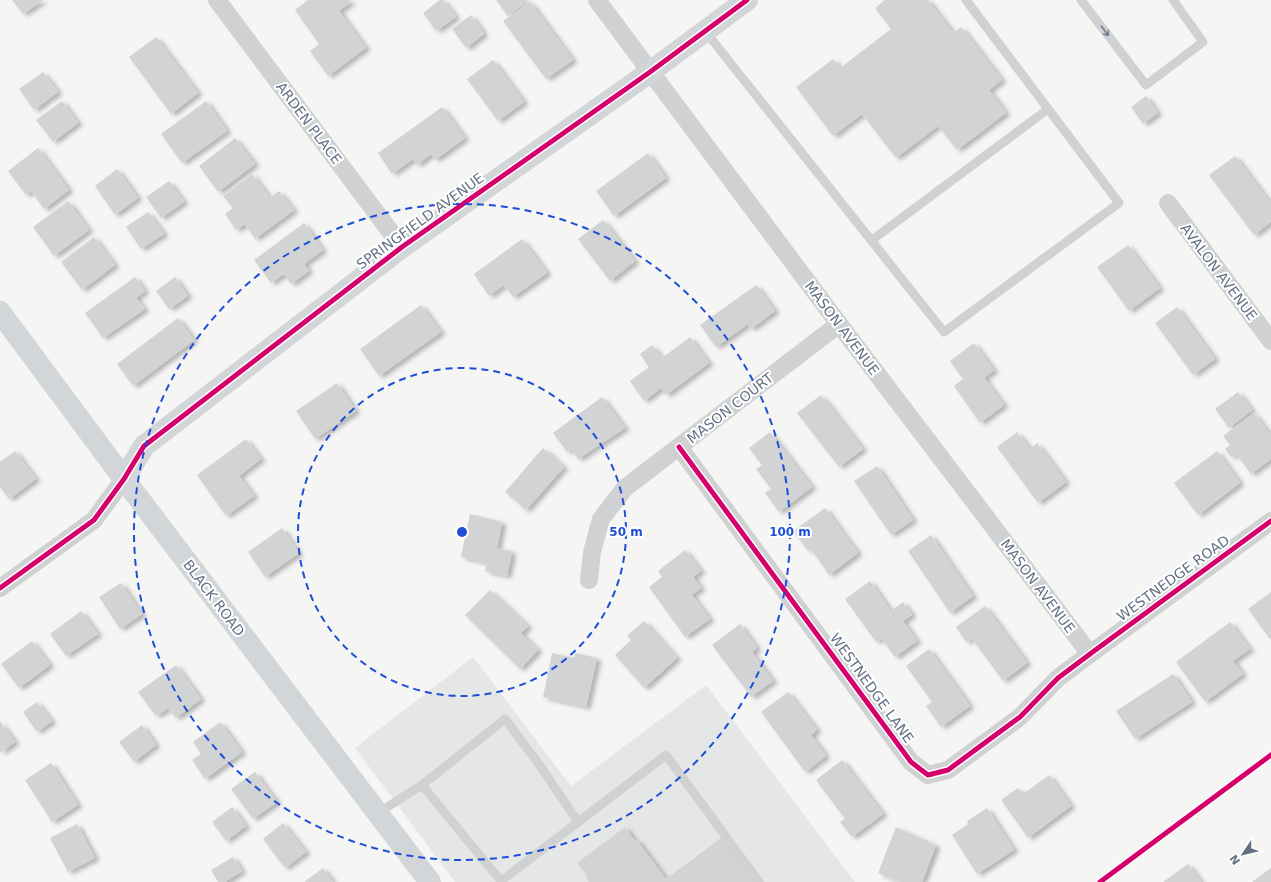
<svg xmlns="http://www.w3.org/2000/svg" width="1271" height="882" font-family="'DejaVu Sans',sans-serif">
  <defs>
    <filter id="shadow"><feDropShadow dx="4.5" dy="2.5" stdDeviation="2" flood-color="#0004"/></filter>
  </defs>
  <rect width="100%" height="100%" fill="#f5f5f4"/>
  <path fill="#e5e6e6" d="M473 657 571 786 706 685 855 882H455L355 748Z"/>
  <g fill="#d2d3d4" filter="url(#shadow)">
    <path d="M12 0H43L23 14Z"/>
    <path d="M308 0H349L351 2 339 11 366 48 328 76 310 51 319 44 295 10Z"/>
    <path d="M440 0H443L456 17 436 31 423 13Z"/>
    <path d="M496 0H529L508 16Z"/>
    <path d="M885 0H928L953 33 961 27 1002 80 989 90 1006 113 957 150 938 126 896 158 862 114 833 136 796 87 833 59 840 68 891 29 875 8Z"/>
    <path d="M530 2 573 60 546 79 503 21Z"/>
    <path d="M471 15 484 34 466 48 452 29Z"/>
    <path d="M156 37 198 93 171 114 129 57Z"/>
    <path d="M493 60 524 102 498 121 467 79Z"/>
    <path d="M43 72 58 92 34 110 19 89Z"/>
    <path d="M1146 96 1158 113 1143 124 1131 107Z"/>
    <path d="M62 101 78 123 53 142 36 120Z"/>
    <path d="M206 101 227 131 182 163 161 134Z"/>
    <path d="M442 107 465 138 435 160 431 154 417 165 413 159 392 174 378 153Z"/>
    <path d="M235 138 255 164 218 192 199 166Z"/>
    <path d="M38 148 69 190 44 209 31 191 26 195 8 171Z"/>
    <path d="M648 153 666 178 614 216 596 191Z"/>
    <path d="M1235 156 1271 204V222L1254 235 1209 175Z"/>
    <path d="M117 169 138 198 115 215 95 186Z"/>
    <path d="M252 174 270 198 279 191 294 210 255 239 245 224 236 230 225 214 233 208 223 196Z"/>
    <path d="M169 181 184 202 161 218 146 197Z"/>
    <path d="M68 201 89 230 54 256 33 227Z"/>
    <path d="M148 212 164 234 141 249 126 227Z"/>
    <path d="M603 220 635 261 610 281 578 239Z"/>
    <path d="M304 223 323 250 304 264 309 271 291 284 284 274 271 283 254 260Z"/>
    <path d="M94 237 115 265 82 290 61 262Z"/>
    <path d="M522 239 547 273 513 297 504 285 489 296 474 274Z"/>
    <path d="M1128 245 1160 288 1129 311 1097 267Z"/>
    <path d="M135 277 145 291 136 298 145 309 103 338 85 313Z"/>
    <path d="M175 277 188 296 169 309 156 291Z"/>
    <path d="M756 285 775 311 751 329 748 324 716 347 700 325Z"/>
    <path d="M421 305 441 332 379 376 360 349Z"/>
    <path d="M1177 307 1215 359 1193 375 1155 323Z"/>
    <path d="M178 318 194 340 133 386 117 364Z"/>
    <path d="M690 337 709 363 666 395 661 388 644 401 630 381 649 367 640 354 652 345 662 358Z"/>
    <path d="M974 343 994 370 984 378 1004 405 980 423 954 386 963 379 950 361Z"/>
    <path d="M337 383 356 411 315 439 296 411Z"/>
    <path d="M1238 392 1252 410 1229 428 1215 409Z"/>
    <path d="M821 395 863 449 839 467 797 413Z"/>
    <path d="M602 397 625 428 578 459 571 449 567 452 553 433Z"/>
    <path d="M1254 413 1271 436V459L1251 474 1236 454 1231 457 1225 449 1230 445 1223 436Z"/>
    <path d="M770 432 812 487 779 512 765 493 771 489 756 469 762 465 749 448Z"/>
    <path d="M1017 432 1030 449 1037 443 1066 482 1038 503 997 447Z"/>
    <path d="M246 439 261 459 239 476 254 496 226 516 197 475Z"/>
    <path d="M543 448 564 467 526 510 505 492Z"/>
    <path d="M15 451 36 479 9 499 0 487V462Z"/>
    <path d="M1217 451 1240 483 1198 515 1174 483Z"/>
    <path d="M877 466 913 520 891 535 854 481Z"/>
    <path d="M825 508 858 553 829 575 811 549 808 551 793 531Z"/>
    <path d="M470 514 502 522 497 548 512 551 507 576 485 571 487 563 461 557Z"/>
    <path d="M282 528 299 553 265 577 248 552Z"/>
    <path d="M931 535 973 596 950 613 908 551Z"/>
    <path d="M685 550 701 571 693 577 701 588 692 595 710 619 685 637 649 587 662 577 658 571Z"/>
    <path d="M870 581 891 611 903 602 912 615 903 621 917 641 895 657 881 638 876 642 845 599Z"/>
    <path d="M121 583 142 614 120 629 99 597Z"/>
    <path d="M490 590 528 626 521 633 538 650 520 669 465 615Z"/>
    <path d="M1271 592V638L1270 639 1248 609Z"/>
    <path d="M985 606 1027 663 1003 681 972 639 966 642 956 627Z"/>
    <path d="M81 611 98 634 66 656 50 634Z"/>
    <path d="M644 621 677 658 644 688 615 655 631 640 627 636Z"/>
    <path d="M1230 622 1250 649 1233 661 1243 674 1205 702 1176 662Z"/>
    <path d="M740 624 757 648 752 652 773 681 751 697 712 645Z"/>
    <path d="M32 641 50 665 19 688 1 664Z"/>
    <path d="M929 649 970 706 941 727 926 706 932 702 906 666Z"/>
    <path d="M552 653 574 658 575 653 597 658 586 707 543 697Z"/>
    <path d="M176 665 201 699 176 718 168 708 156 716 138 692Z"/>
    <path d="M1173 674 1192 702 1135 739 1116 711Z"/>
    <path d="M788 692 817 730 811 735 826 756 805 772 761 712Z"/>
    <path d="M37 702 52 721 37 732 23 712Z"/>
    <path d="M0 721 15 742 0 753Z"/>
    <path d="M220 722 242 752 205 779 192 760 201 754 193 742Z"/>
    <path d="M142 725 156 745 134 762 119 742Z"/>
    <path d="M842 760 883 814 852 837 840 822 845 819 816 780Z"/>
    <path d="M51 763 78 805 52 822 25 780Z"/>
    <path d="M255 772 277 802 253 819 231 789Z"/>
    <path d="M1049 775 1071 806 1028 838 1001 800 1018 788 1023 794Z"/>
    <path d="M232 807 246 826 226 841 212 822Z"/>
    <path d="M987 808 1014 850 977 874 952 835 968 824 967 821Z"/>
    <path d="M283 823 306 852 285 868 263 839Z"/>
    <path d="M77 824 95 858 68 872 50 838Z"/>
    <path d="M625 827 635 841 637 840 666 879 721 838 755 882H589L586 878 588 876 577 863Z"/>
    <path d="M896 827 936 845 922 882H900L878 873Z"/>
    <path d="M233 857 242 871 225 882H218L211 870Z"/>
    <path d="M1188 864 1201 882H1163Z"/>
    <path d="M323 868 333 882H304Z"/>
    <path d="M1271 868V882H1252Z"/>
  </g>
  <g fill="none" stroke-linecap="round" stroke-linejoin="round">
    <g stroke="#d0d1d2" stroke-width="9">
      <path d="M1081 0 1146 85 1203 42 1173 0"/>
      <path d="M705 31 944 332 1119 203 966 0"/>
      <path d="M872 240 1048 109"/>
      <path d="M422 785 505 719 541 767 578 822"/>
      <path d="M378 813 422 785 501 881 666 755 759 882"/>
    </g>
    <g stroke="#d0d1d2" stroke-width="18">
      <path d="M217 0 402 247"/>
      <path d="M597 0 839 324 1090 654"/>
      <path d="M1168 203 1271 341"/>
      <path d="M679 447 911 762 928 775 948 770 1020 717 1058 678 1090 654 1271 521"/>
      <path d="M589 580 592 552 601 519 625 488 839 324"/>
      <path d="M0 588 94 520 124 479"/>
    </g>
    <g stroke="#d3d6d9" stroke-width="22">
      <path d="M0 312 124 479 430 882"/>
      <path d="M124 479 144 446 402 247 650 72 747 0"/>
    </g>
    <defs>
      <g id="cycleway">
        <path d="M679 447 911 762 928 775 948 770 1020 717 1058 678 1090 654 1271 521"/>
        <path d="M0 588 94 520 124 479 144 446 402 247 650 72 747 0"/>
        <path d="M1100 882 1271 755"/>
      </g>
    </defs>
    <use href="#cycleway" stroke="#fff" stroke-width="8"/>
    <use href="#cycleway" stroke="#d6006c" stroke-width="5"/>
  </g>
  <defs><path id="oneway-shaft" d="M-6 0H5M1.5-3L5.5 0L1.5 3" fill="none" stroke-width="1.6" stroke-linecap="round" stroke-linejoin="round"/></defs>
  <use stroke="#747f91" href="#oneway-shaft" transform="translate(1105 31) rotate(53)"/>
  <g fill="none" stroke="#1d4ed8" stroke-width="2" stroke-dasharray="7 5">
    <circle cx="462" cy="532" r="164"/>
    <circle cx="462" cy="532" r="328"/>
  </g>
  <g text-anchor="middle" stroke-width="4" stroke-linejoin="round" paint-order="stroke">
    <g font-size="14" fill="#647185" stroke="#fff">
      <text transform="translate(309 123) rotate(53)" y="5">ARDEN PLACE</text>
      <text transform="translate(420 221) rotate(-36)" y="5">SPRINGFIELD AVENUE</text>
      <text transform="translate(1219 272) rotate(53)" y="5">AVALON AVENUE</text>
      <text transform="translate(842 328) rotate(53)" y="5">MASON AVENUE</text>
      <text transform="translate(730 408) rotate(-38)" y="5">MASON COURT</text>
      <text transform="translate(1173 578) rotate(-36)" y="5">WESTNEDGE ROAD</text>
      <text transform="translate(1038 586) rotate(53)" y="5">MASON AVENUE</text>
      <text transform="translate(214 598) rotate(53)" y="5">BLACK ROAD</text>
      <text transform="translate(872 688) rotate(54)" y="5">WESTNEDGE LANE</text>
    </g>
  </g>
  <circle cx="462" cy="532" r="6" fill="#1d4ed8" stroke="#fff" stroke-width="2"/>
  <g font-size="12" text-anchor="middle" font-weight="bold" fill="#1d4ed8" stroke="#fff" stroke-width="4" stroke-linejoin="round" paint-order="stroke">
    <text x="626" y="536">50 m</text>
    <text x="790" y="536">100 m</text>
  </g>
  <g transform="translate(1243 854) rotate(235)" stroke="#ffffff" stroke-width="3" paint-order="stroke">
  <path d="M0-3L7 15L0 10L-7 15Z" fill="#647185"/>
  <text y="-6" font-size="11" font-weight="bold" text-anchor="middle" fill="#647185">N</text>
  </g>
</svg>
